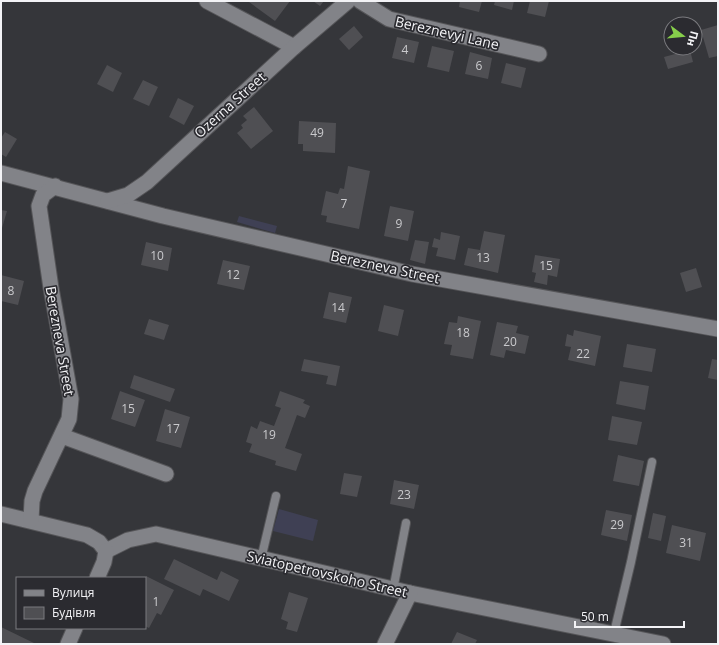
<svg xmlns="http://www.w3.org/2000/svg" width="719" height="645" font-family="'Open Sans',sans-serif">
  <rect width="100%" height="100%" fill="#35363a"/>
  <g fill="#3f4054">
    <path d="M239 216 277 226 275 233 237 222Z"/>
    <path d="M279 509 318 520 313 541 273 531Z"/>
  </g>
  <g fill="#4f4f53">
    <path d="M250 1H290L275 21 249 2Z"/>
    <path d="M313 1H324L320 6Z"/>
    <path d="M460 1H482L479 12 459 7Z"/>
    <path d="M495 1H514L512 10 494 5Z"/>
    <path d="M530 1H549L545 17 527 13Z"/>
    <path d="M718 25V56L709 58 701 30Z"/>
    <path d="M354 26 363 37 349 50 339 39Z"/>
    <path d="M397 37 419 42 414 63 392 58Z"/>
    <path d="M432 46 454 51 449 72 427 67Z"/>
    <path d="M690 50 693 62 668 69 664 57Z"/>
    <path d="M470 52 492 58 488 79 465 74Z"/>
    <path d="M506 63 526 68 521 88 501 83Z"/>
    <path d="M107 65 122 73 113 92 97 84Z"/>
    <path d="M143 80 158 87 149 106 133 99Z"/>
    <path d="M178 98 194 106 184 125 169 117Z"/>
    <path d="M254 107 273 131 251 149 237 133 243 128 241 125 247 120 243 116Z"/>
    <path d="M299 121 336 123 335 153 303 151V144H298Z"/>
    <path d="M5 132 17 139 6 157 1 154V138Z"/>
    <path d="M348 166 370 171 359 229 326 222 327 216 321 215 326 191 338 194 340 188 344 189Z"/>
    <path d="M390 206 414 211 408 241 384 236Z"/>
    <path d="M1 210 7 211 2 228H1Z"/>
    <path d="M484 231 505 235 498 273 464 265 468 248 480 250Z"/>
    <path d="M441 232 460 236 455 260 436 256 438 248 432 247 434 238 440 240Z"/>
    <path d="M415 240 429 242 425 264 410 260Z"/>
    <path d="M146 242 172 248 168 271 141 265Z"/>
    <path d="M535 255 560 259 557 277 548 275 547 285 534 282 536 273 532 272Z"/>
    <path d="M223 260 250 266 244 290 217 284Z"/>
    <path d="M696 268 702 287 686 292 680 273Z"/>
    <path d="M1 275 24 281 18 305 1 301Z"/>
    <path d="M329 292 352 297 346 323 323 318Z"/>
    <path d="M384 305 404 310 398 336 378 331Z"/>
    <path d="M458 316 481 321 473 359 450 355 452 345 444 344 449 322 457 323Z"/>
    <path d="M149 319 169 325 164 340 144 334Z"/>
    <path d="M497 322 518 326 516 333 529 336 525 354 506 350 504 358 490 355Z"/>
    <path d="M574 330 601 336 595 366 568 360 571 347 565 346 567 334 573 336Z"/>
    <path d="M627 344 656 349 652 372 623 367Z"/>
    <path d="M304 359 340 366 336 386 326 384 328 376 301 371Z"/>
    <path d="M712 359 718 360V380L708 378Z"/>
    <path d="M134 375 175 389 170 402 130 388Z"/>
    <path d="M620 381 649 386 645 410 616 404Z"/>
    <path d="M120 391 145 400 135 427 111 419Z"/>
    <path d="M280 391 305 400 303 403 310 406 305 418 297 415 285 448 302 454 296 471 275 465 276 461 249 452 252 444 246 442 251 426 257 429 260 421 274 426 281 408 275 406Z"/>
    <path d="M165 409 190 417 181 448 156 441Z"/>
    <path d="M612 416 642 422 637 445 608 440Z"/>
    <path d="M618 455 644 461 639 486 613 481Z"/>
    <path d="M344 473 362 476 357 497 340 494Z"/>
    <path d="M394 480 419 485 414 509 390 504Z"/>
    <path d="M606 510 632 515 627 541 601 535Z"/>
    <path d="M653 513 666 516 661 541 648 538Z"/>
    <path d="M672 525 706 533 700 561 666 553Z"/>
    <path d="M174 559 217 580 221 571 239 580 229 601 203 589 200 596 164 579Z"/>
    <path d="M146 576 174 590 161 615 157 613 149 628 145 626Z"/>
    <path d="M289 592 308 598 297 632 286 629 288 622 281 619Z"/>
    <path d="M1 627 36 644H1Z"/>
    <path d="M457 632 477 640 475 644H451Z"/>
  </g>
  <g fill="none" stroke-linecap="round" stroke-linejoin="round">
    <defs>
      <g id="service">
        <path d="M261 559 276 496"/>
        <path d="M393 590 406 523"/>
        <path d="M614 633 631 562 652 462"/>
      </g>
      <g id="minor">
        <path d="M207 1 294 47"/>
        <path d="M360 1 389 19 539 54"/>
        <path d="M1 173 163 216 412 274 718 329"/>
        <path d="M108 201 128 195 147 182 294 47 348 1"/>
        <path d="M62 436 166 474"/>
        <path d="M1 514 87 535 99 542 106 551 128 540 156 534 410 593 663 644"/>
        <path d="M31 520 32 501 35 491 69 419 71 399 51 288 39 206 43 195 55 186"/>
        <path d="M97 578 104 562 106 551"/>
        <path d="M68 644 75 628"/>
        <path d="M385 644 410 593"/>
      </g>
    </defs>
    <use href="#service" stroke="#555558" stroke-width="10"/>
    <use href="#minor" stroke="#555558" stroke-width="17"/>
    <use href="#service" stroke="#828388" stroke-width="8"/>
    <use href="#minor" stroke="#828388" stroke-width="15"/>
  </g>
  <g text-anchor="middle" stroke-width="3.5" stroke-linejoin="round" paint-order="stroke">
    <g font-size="12" fill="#cacacd">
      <text x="405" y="54">4</text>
      <text x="479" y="70">6</text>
      <text x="317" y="137">49</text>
      <text x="344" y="208">7</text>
      <text x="399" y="228">9</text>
      <text x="157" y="260">10</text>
      <text x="483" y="262">13</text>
      <text x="546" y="270">15</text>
      <text x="233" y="279">12</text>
      <text x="11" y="295">8</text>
      <text x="338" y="312">14</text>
      <text x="463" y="337">18</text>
      <text x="510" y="346">20</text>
      <text x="583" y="358">22</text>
      <text x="128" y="413">15</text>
      <text x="173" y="433">17</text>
      <text x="269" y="439">19</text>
      <text x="404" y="499">23</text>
      <text x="617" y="529">29</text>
      <text x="686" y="547">31</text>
      <text x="156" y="606">1</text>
    </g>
    <g font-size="14" fill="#f3f3f6" stroke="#2b2b30">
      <text transform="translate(447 33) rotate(13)" y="5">Bereznevyi Lane</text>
      <text transform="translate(230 105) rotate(-42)" y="5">Ozerna Street</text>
      <text transform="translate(385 267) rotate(12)" y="5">Berezneva Street</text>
      <text transform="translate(60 341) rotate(80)" y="5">Berezneva Street</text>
      <text transform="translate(327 574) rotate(13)" y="5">Sviatopetrovskoho Street</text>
    </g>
  </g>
  <rect width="719" height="645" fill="none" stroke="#f3f3f6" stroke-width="4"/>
  <rect x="16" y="577" width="130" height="52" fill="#2b2b30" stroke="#7b7b7f"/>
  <rect x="24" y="590" width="20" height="6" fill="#828388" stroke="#7b7b7f"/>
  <text x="52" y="597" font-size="12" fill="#f3f3f6">Вулиця</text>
  <rect x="24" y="607" width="20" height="12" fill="#4f4f53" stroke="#7b7b7f"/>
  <text x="52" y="617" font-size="12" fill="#f3f3f6">Будівля</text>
  <g transform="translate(683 36) rotate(106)"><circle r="19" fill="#2b2b30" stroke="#7b7b7f"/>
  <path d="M0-3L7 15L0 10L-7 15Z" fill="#87cf4b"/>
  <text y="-6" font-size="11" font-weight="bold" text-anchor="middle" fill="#f3f3f6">Пн</text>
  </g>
  <path d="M575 621v6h109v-6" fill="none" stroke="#f3f3f6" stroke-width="2"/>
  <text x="581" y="621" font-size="12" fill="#f3f3f6" stroke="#2b2b30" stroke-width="3" paint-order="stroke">50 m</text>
</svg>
